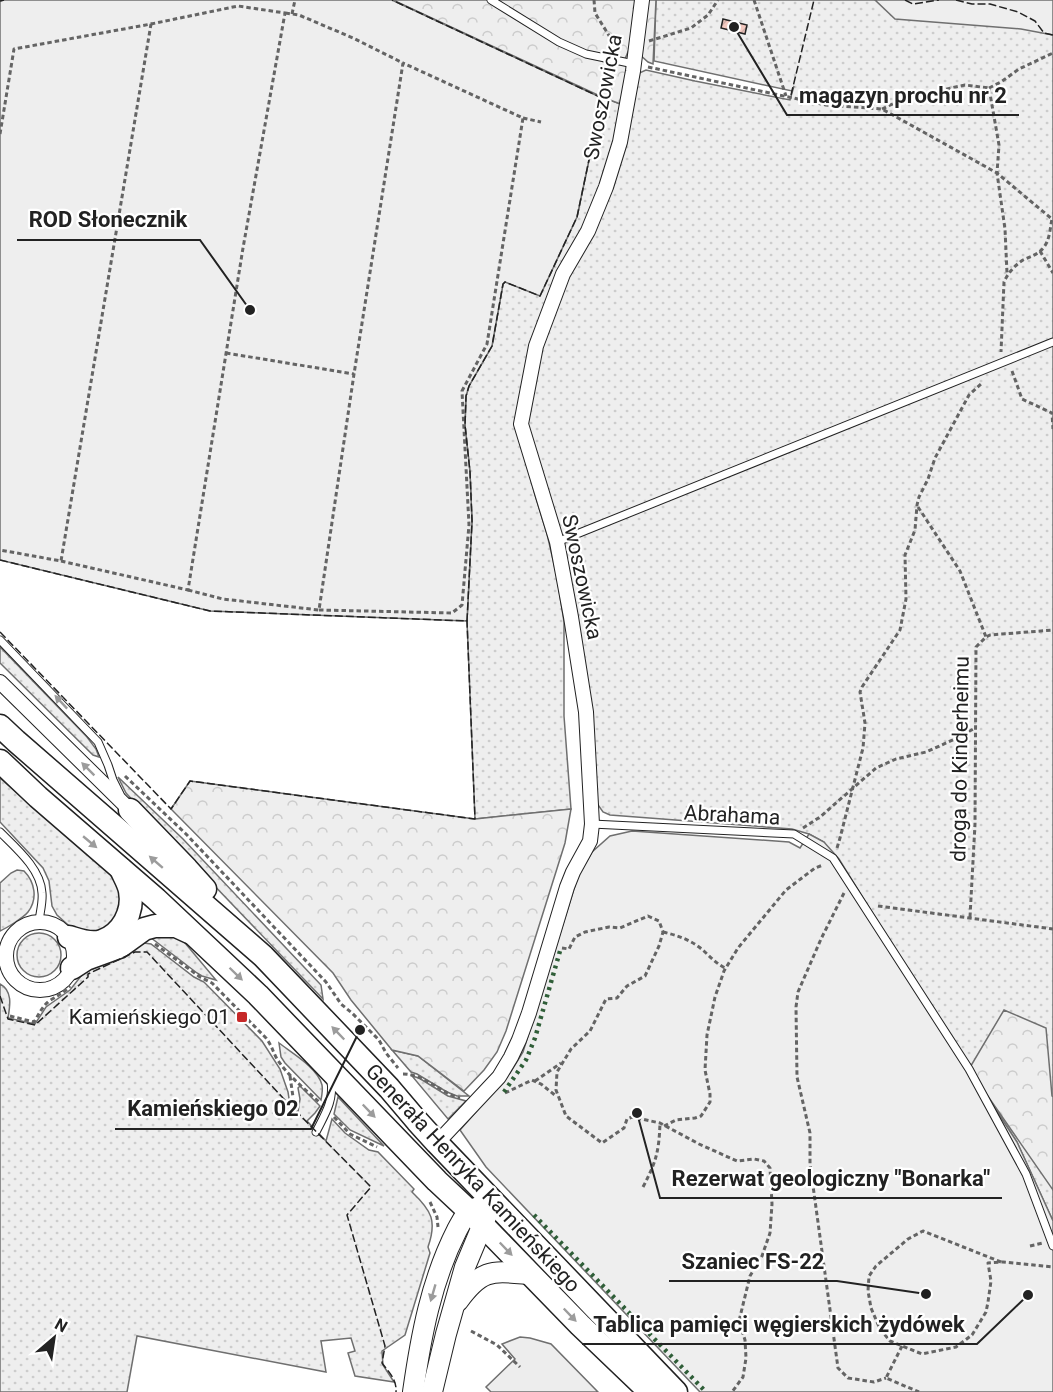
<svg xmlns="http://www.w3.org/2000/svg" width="1053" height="1392" font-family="Roboto,sans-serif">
  <defs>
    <pattern id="grass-dots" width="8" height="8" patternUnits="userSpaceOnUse" patternTransform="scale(1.5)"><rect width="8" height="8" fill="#eee"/><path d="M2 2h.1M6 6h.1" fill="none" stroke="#ccc" stroke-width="1.8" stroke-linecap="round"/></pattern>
    <pattern id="forest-crowns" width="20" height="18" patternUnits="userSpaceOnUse" patternTransform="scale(1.5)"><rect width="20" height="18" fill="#eee"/><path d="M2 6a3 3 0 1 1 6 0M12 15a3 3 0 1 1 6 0" fill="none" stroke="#ccc"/></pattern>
    <pattern id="building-hatch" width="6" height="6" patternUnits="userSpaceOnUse" patternTransform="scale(1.5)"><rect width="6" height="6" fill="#f3c9c0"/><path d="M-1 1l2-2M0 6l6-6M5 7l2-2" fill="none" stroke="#d0aca5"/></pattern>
  </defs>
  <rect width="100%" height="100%" fill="#fff"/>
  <g fill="url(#grass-dots)" stroke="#6f6f6f" stroke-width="1.5">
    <path d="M656 0H1053V1221L1017 1142 824 842 809 834 792 829 610 815 603 812 596 802 588 697 532 452 527 418 533 376 565 280 591 235 637 74 646 70 695 81 790 100 794 86 792 91 654 61Z"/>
    <path d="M602 97 623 105 613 149 583 230 560 274 517 425 535 495 547 534 557 577 564 622V716L571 809 475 819 467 621 472 521 470 472 465 425 466 396 469 386 492 346 503 284 577 217Z"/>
    <path d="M0 647 87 737 96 749 99 757 93 755 0 663Z"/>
    <path d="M118 777 183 839 321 985 323 999 139 807 126 793Z"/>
    <path d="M0 778 114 877 125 899 107 933 76 932 57 915 52 906 49 881 43 868 0 822Z"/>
    <path d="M17 870 24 871C35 882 38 899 28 912 24 917 7 928 0 931V883L11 873Z"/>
    <circle cx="39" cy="955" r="22"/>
    <path d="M146 934 180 937 216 980 202 976 197 973Z"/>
    <path d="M144 943 151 944 194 977 204 982 262 1041 280 1069 288 1092 290 1105 298 1112 300 1099 298 1088 300 1086 320 1106 315 1113 307 1121 326 1141 332 1119 345 1133 369 1150 378 1152 414 1189 412 1192C432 1211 437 1221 428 1247L430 1253 405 1335 382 1351 383 1365 394 1382 355 1376 348 1353 355 1351 351 1338 321 1341 326 1372 137 1336 127 1392H0V984C13 991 10 1006 8 1018L35 1024 46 1007 70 990 85 971 99 965 115 960 126 955Z"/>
    <path d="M279 1043C292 1053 318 1068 322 1085 323 1090 322 1095 321 1100L285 1063 281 1057Z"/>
    <path d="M392 1050 418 1056 469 1096H457L447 1092 417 1074 411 1072Z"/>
    <path d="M412 1076 419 1078 448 1096 466 1101 448 1119Z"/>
    <path d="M338 1097 384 1146 350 1130 334 1114Z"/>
  </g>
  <g fill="url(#forest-crowns)" stroke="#6f6f6f" stroke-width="1.5">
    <path d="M393 0H638L633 40 625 59 630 68 623 105 602 97Z"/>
    <path d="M645 0H656L653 64 648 62 638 53Z"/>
    <path d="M190 781 475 819 571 809 565 843 506 1031 497 1052 484 1070 464 1091 418 1056 392 1050 351 1000 333 973 171 809Z"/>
    <path d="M1004 1010 1046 1028 1052 1096 1053 1097V1190L969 1069Z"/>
  </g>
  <g fill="#eee" stroke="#6f6f6f" stroke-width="1.5">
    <path d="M4 0H392L602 98 577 217 540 296 505 282 503 284 492 346 469 386 466 396 465 425 470 472 472 521 467 621 210 611 0 560V1Z"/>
    <path d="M875 0H1053V35L1021 29 895 19Z"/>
    <path d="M632 831 789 842 800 848 809 834 824 842 839 859 969 1069 1017 1142 1053 1221V1392H700L486 1167 460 1130 510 1073 523 1052 578 876 592 852 610 836Z"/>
  </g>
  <path fill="#ededed" stroke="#6f6f6f" stroke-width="1.5" d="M520 1337 530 1338 551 1344 598 1392H491L486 1387 515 1359 502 1344Z"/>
  <path fill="url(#building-hatch)" stroke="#222" stroke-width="1.5" d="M723 19 747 25 745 34 721 28Z"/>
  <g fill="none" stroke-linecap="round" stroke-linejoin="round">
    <defs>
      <g id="lane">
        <path d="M491 0 559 42 586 54 634 64"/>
        <path d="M557 542 1053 342"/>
        <path d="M0 640 98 742 108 765 113 780 120 794"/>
        <path d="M592 824 794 834 833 858 969 1069 1026 1174 1053 1246"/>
        <path d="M0 832C16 848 41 869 42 893 43 902 40 912 39 921"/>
        <path d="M316 1132C325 1114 334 1101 331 1081"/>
      </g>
      <g id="street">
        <path d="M0 682 130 810"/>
        <circle cx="40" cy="956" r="34"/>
        <path d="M437 1143 499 1077 511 1057 519 1040 529 1013 567 887 573 872 590 841 592 824 586 712 571 617 557 542 521 424 536 346 563 274 588 231 606 187 620 142 633 71 642 0"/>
      </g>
      <g id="secondary">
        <path d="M458 1301C482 1268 492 1271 529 1274"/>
        <path d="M413 1392C421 1336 431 1281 457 1230 460 1225 464 1215 470 1211 473 1208 479 1207 483 1206"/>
        <path d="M432 1392 446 1334 465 1267 488 1212"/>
      </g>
      <g id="primary">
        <path d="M0 726 16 741 263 956 389 1088 417 1121 437 1143 676 1392"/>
        <path d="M0 761 38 797 156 899 258 995 437 1181 469 1211 580 1325 650 1392"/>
        <path d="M130 810 187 869 205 889"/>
        <path d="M69 937C79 940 91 945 102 941 122 934 134 912 130 891 129 884 124 876 121 869"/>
        <path d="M72 968 86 959 119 947 144 929 155 926H176L189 932"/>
      </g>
    </defs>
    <use href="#lane" stroke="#222" stroke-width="9"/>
    <use href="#street" stroke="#222" stroke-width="16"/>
    <use href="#secondary" stroke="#222" stroke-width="22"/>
    <use href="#primary" stroke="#222" stroke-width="25"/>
    <g stroke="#646464" stroke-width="3" stroke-dasharray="4.5 3" stroke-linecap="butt">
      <path d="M594 0 595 13 618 50"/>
      <path d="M754 0 786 96"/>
      <path d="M292 14 295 0"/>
      <path d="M649 41 691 28 708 15 718 0"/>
      <path d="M648 67 826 105 882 109 997 173 1052 219C1050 228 1050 239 1044 247 1038 255 1031 256 1023 260 1014 266 1008 273 1004 282L1001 352"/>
      <path d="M989 88 1001 82 1019 69 1053 53"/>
      <path d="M882 109 905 98 965 85 989 88 999 145 997 173 1005 229 1007 273"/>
      <path d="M523 118 541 122"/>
      <path d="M0 134 14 49 151 24 61 561 0 550"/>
      <path d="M1040 251 1053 273"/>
      <path d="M226 353 354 374"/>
      <path d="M1012 371 1022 399 1052 413 1053 429"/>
      <path d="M918 507 960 571 986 637"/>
      <path d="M61 561 188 590 243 248 285 13 238 6 151 24"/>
      <path d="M188 590 223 599 319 610 354 374 403 63 353 38 299 15 285 13"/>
      <path d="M319 610 452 613 462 605 469 525 462 391 487 344 523 118 403 63"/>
      <path d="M125 776 186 834 326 982 341 1004 352 1013 379 1040 386 1053 398 1068"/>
      <path d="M803 828 820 817 876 768 896 759 926 752 955 739 975 728"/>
      <path d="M837 848 840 838 863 748 865 723 860 692 862 687 900 630 906 599 905 555 915 530 917 505 919 497 928 479 935 458 969 395 981 384"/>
      <path d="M844 893 821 939 798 992 796 1007 797 1077 810 1133V1164L838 1368 848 1378 874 1382 886 1378"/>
      <path d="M878 906 1053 929"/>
      <path d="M970 917 975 824 976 647 986 637 990 635 1053 630"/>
      <path d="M663 932C676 935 688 939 699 947 708 954 715 963 725 968"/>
      <path d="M155 944 200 977 212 983 266 1038C272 1046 273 1052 277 1059 288 1076 305 1089 319 1102"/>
      <path d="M562 948 569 949 575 937 585 932 609 927 620 928 648 916 659 921 663 932 659 946 645 976 627 986 617 998 606 999 590 1031 571 1049 557 1072 556 1090 566 1116 602 1143 624 1128 627 1119 632 1117 660 1123 699 1144 737 1161 754 1159 764 1161 770 1168 772 1204 770 1233 762 1256 750 1276 739 1321 745 1340 746 1358 743 1377 732 1392"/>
      <path d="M10 1016 34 1022C39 1014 42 1007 49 1001 57 996 64 993 70 986"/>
      <path d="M403 1074C425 1074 440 1093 460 1098"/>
      <path d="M290 1076 294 1104"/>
      <path d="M535 1081 561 1063"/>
      <path d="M505 1093 532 1080 541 1084 556 1096"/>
      <path d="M334 1117 350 1134 377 1147"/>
      <path d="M664 1126 676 1120 695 1118 701 1116 710 1102V1094L705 1070 707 1035 715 997 724 971 738 948 786 890 815 868 823 865"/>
      <path d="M643 1187C656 1162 659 1152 660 1123"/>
      <path d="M430 1202 437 1217 438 1227"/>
      <path d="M1030 1246 1043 1243"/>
      <path d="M1001 1262 923 1231 908 1239 876 1266 869 1276 868 1291 871 1308 880 1329 890 1341 922 1354 956 1347 972 1335 986 1312 988 1302 991 1281 988 1263 1003 1262 1053 1267"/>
      <path d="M471 1331 497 1345 520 1367"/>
      <path d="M902 1346 886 1378 919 1392"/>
    </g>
    <use href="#lane" stroke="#fff" stroke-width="7"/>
    <use href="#street" stroke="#fff" stroke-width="14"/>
    <use href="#secondary" stroke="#fff" stroke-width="20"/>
    <use href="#primary" stroke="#fff" stroke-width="22"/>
    <g stroke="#2f5e38" stroke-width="4.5" stroke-dasharray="3 4.5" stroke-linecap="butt">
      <path d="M504 1092 526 1060 535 1038 560 951"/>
      <path d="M534 1215 706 1392"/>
    </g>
    <g stroke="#222" stroke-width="1.5" stroke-dasharray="8 3" stroke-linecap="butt">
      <path d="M905 0 913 4 939 0"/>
      <path d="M956 0 972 4H990L1018 12 1035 21 1044 33 1053 35"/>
      <path d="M0 1 4 0"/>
      <path d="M791 95 814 0"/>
      <path d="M0 560 210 611 467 621 472 521 470 472 465 425 466 396 469 386 492 346 503 284 505 282 540 296 577 217 602 98 392 0"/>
      <path d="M0 632 171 809 190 781 475 819 467 621 465 620"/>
      <path d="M0 996 8 1019 35 1025 88 977V974L135 952H147L283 1098 371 1187 347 1215 385 1346 382 1363C389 1372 397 1380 396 1392"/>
    </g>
  </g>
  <defs><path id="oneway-solid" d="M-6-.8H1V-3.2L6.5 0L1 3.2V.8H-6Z" transform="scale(1.5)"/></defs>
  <g fill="#9c9c9c">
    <use href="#oneway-solid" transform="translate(61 702) rotate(-133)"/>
    <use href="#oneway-solid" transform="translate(88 769) rotate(-135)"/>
    <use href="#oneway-solid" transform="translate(90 842) rotate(40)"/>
    <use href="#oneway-solid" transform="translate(156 862) rotate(-139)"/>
    <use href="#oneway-solid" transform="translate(236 974) rotate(44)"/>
    <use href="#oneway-solid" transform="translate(338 1033) rotate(-134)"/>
    <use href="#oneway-solid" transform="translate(369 1111) rotate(46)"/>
    <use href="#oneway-solid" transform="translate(506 1249) rotate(46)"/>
    <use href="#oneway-solid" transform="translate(433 1293) rotate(106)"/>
    <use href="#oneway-solid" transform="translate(570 1315) rotate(46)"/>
  </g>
  <rect fill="#c62828" stroke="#fff" stroke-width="2" x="236" y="1011" width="12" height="12" rx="3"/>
  <g text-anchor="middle" stroke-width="4.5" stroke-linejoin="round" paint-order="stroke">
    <g font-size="21" fill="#222" stroke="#fff">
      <text transform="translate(603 97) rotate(-79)" y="7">Swoszowicka</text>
      <text transform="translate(582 577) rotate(78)" y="7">Swoszowicka</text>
      <text transform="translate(960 759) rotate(-89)" y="7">droga do Kinderheimu</text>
      <text transform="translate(732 815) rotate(3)" y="7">Abrahama</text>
      <text transform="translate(473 1178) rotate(47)" y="7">Generała Henryka Kamieńskiego</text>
    </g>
    <g font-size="21" fill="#222" stroke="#fff" text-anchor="end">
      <text x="230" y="1024">Kamieńskiego 01</text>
    </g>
  </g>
  <path fill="none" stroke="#222" stroke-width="2" d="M734 27L787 115H1019M250 310L200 240H17M360 1030L311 1129H115M637 1113L660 1198H1002M926 1294L837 1281H669M1028 1295L977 1344H582"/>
  <g fill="#222" stroke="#fff" stroke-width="2">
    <circle cx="734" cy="27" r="6"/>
    <circle cx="250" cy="310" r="6"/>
    <circle cx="360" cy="1030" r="6"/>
    <circle cx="637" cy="1113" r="6"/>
    <circle cx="926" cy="1294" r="6"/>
    <circle cx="1028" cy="1295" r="6"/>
  </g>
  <g font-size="22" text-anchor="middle" font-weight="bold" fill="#222" stroke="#fff" stroke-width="4.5" stroke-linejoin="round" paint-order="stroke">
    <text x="903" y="103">magazyn prochu nr 2</text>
    <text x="108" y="227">ROD Słonecznik</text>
    <text x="213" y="1116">Kamieńskiego 02</text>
    <text x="831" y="1186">Rezerwat geologiczny "Bonarka"</text>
    <text x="753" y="1269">Szaniec FS-22</text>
    <text x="779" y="1332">Tablica pamięci węgierskich żydówek</text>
  </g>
  <g transform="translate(54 1338) rotate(29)" stroke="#ffffff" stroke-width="4.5" paint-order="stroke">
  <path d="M0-4.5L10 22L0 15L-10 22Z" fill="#222222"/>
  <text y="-9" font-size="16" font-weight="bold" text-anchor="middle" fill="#222222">N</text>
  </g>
</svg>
